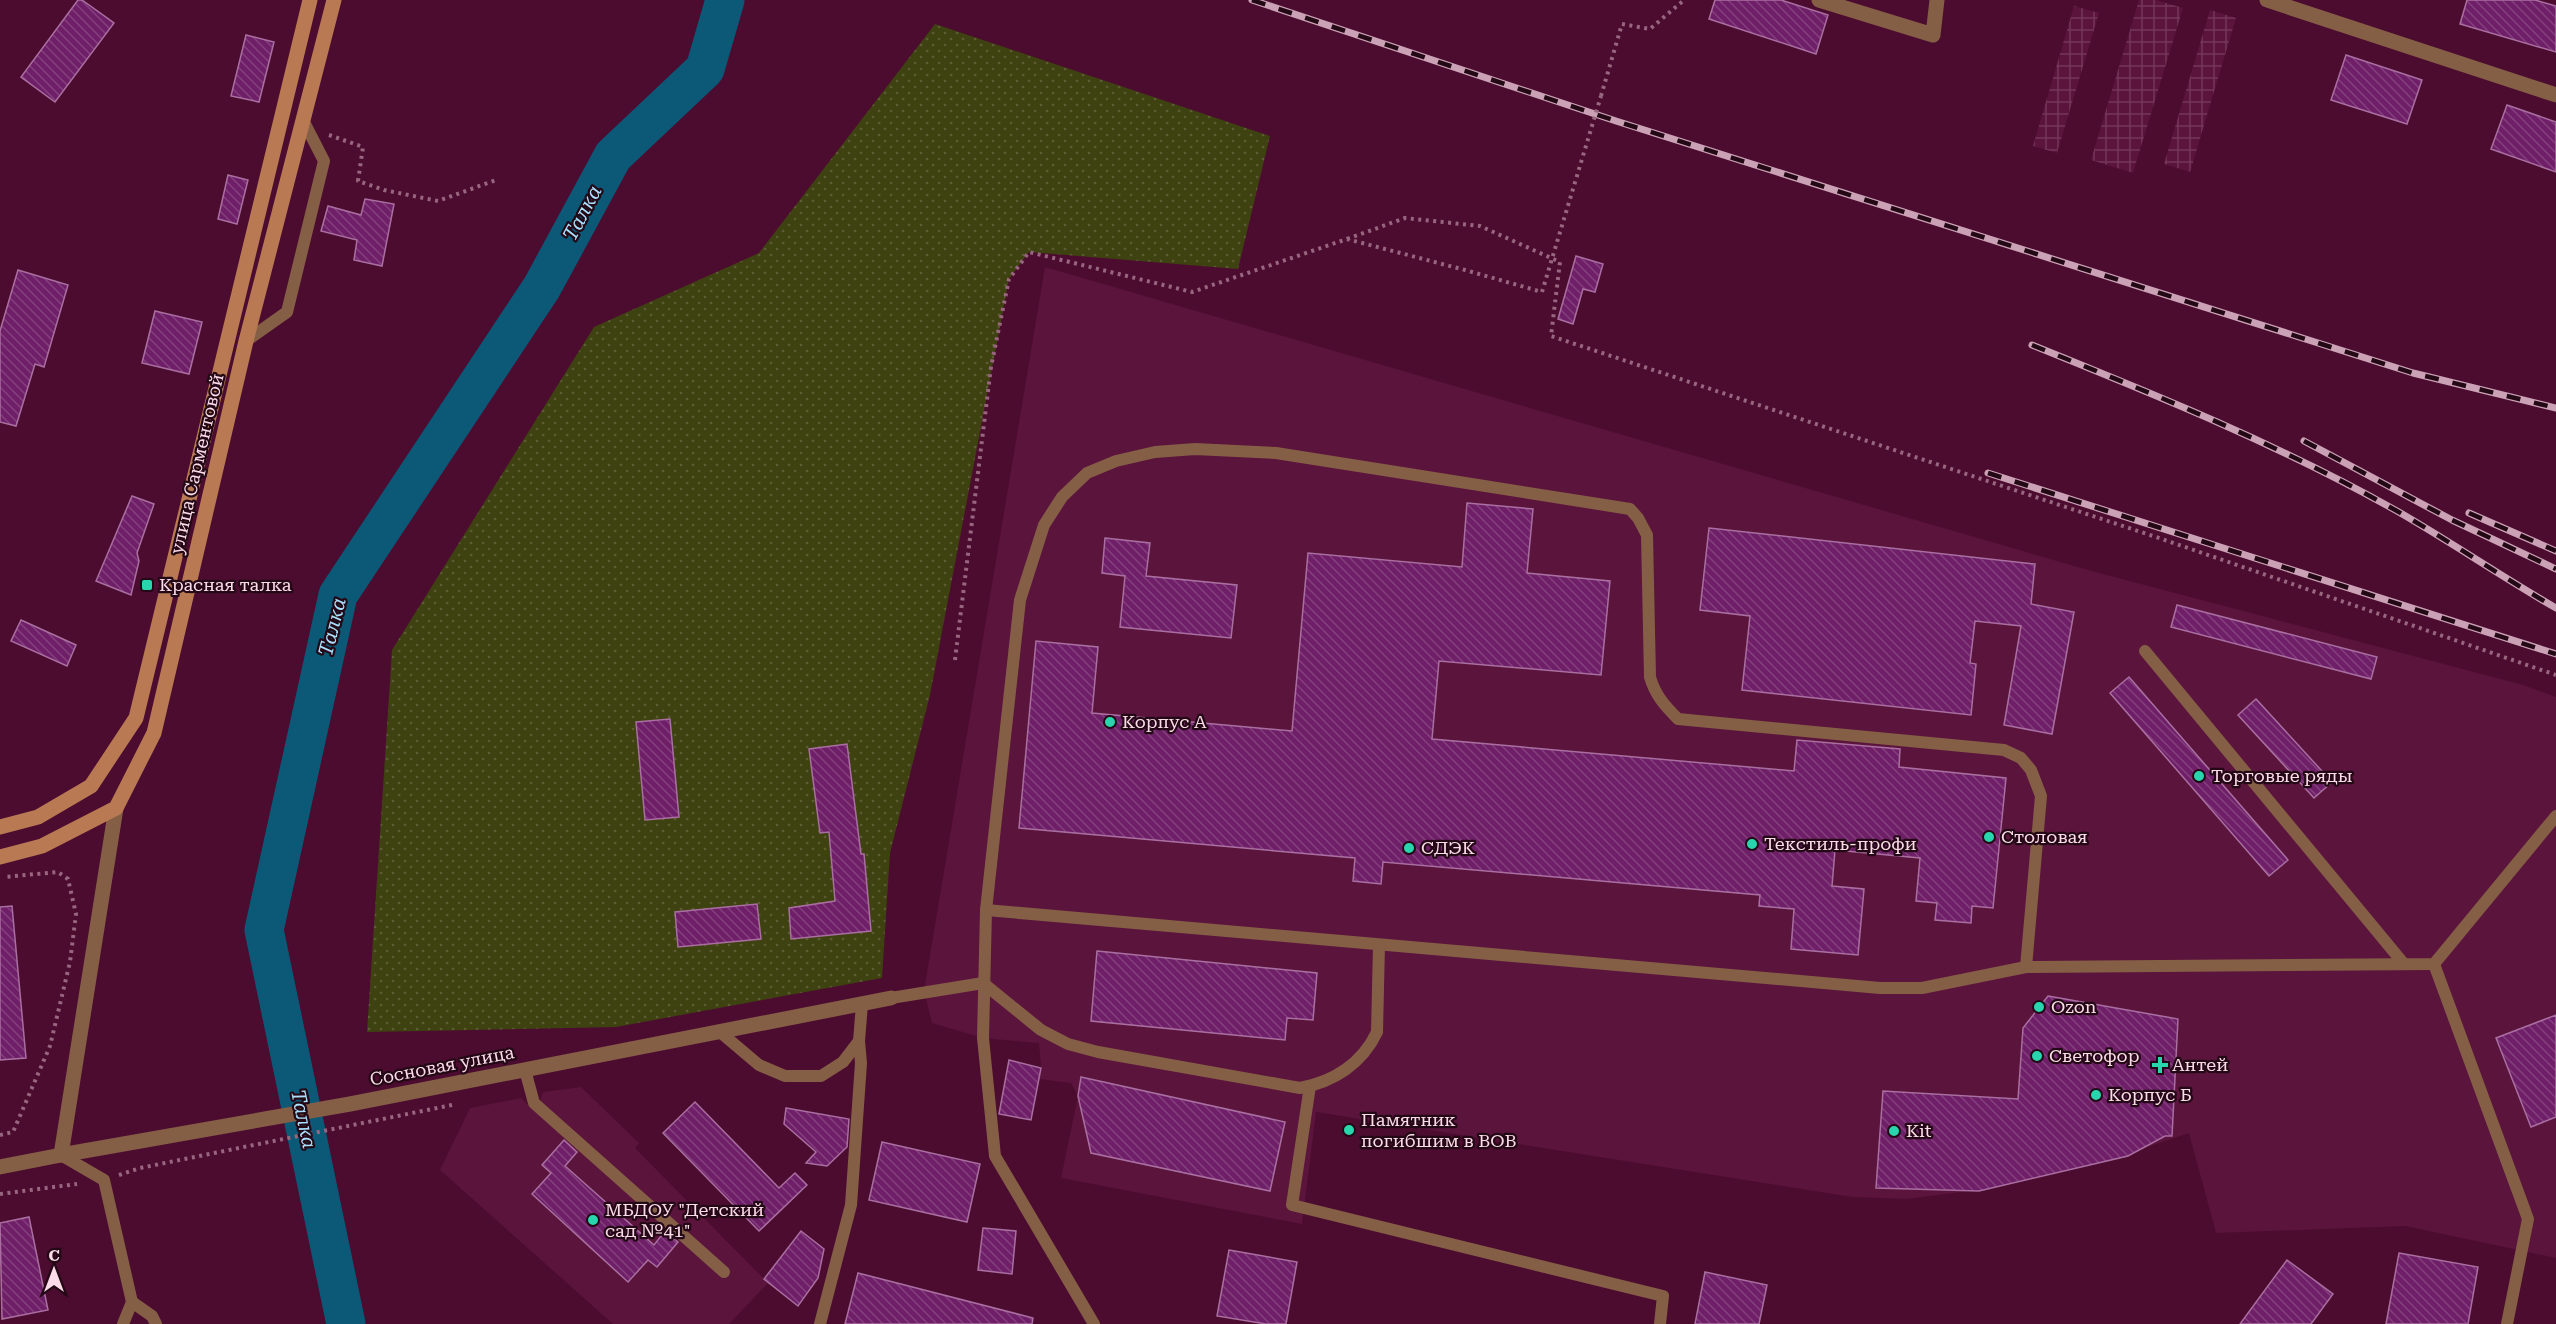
<svg xmlns="http://www.w3.org/2000/svg" width="2556" height="1324" font-family="'Roboto Serif',serif">
  <defs>
    <pattern id="industrial-grid" width="8" height="8" patternUnits="userSpaceOnUse" patternTransform="scale(1.5)"><rect width="8" height="8" fill="#5b143c"/><path d="M0 4h8M4 0v8" fill="none" stroke="#733658"/></pattern>
    <pattern id="garden-dots" width="8" height="8" patternUnits="userSpaceOnUse" patternTransform="scale(1.5)"><rect width="8" height="8" fill="#3e4110"/><path d="M2 2h.1M6 6h.1" fill="none" stroke="#5b5c33" stroke-width="1.8" stroke-linecap="round"/></pattern>
    <pattern id="building-back-hatch" width="6" height="6" patternUnits="userSpaceOnUse" patternTransform="scale(1.5)"><rect width="6" height="6" fill="#6e1f67"/><path d="M-1 5l2 2M0 0l6 6M5-1l2 2" fill="none" stroke="#843f7d"/></pattern>
  </defs>
  <rect width="100%" height="100%" fill="#4c0c2f"/>
  <g fill="#5b143c">
    <path d="M1045 267 2088 570 2523 685 2556 697V1258L2405 1226 2216 1233 2189 1133 2123 1155 1992 1188 1907 1199 1852 1197 1316 1112 1302 1224 1061 1178 1078 1096 1071 1083 1039 1079 1041 1067 1039 1043 983 1038 932 1023 924 991Z"/>
    <path d="M581 1087 639 1143 635 1148 768 1283 729 1324H613L440 1170 470 1108 521 1098 528 1105 540 1101 543 1092Z"/>
  </g>
  <g fill="url(#industrial-grid)">
    <path d="M2139 0H2156L2183 8 2133 173 2091 160Z"/>
    <path d="M2074 6 2099 13 2057 153 2033 146Z"/>
    <path d="M2210 10 2236 18 2190 172 2164 164Z"/>
  </g>
  <path fill="url(#garden-dots)" d="M935 24 1270 136 1238 269 1029 252 1009 279 930 695 890 853 882 978 616 1027 367 1032 392 650 594 327 759 253Z"/>
  <g fill="none" stroke-linecap="round" stroke-linejoin="round">
    <path stroke="#0b5877" stroke-width="39" d="M346 1324 264 930 338 595 542 287 613 156 705 69 725 0"/>
  </g>
  <g fill="url(#building-back-hatch)" stroke="#aa6fa1" stroke-width="1.5">
    <path d="M78 0H82L114 23 55 102 21 77Z"/>
    <path d="M1715 0H1781L1828 15 1816 54 1709 19Z"/>
    <path d="M2467 0H2535L2556 6V52L2460 24Z"/>
    <path d="M246 35 274 42 259 102 231 96Z"/>
    <path d="M2346 55 2422 80 2407 124 2331 100Z"/>
    <path d="M2507 105 2556 122V172L2491 149Z"/>
    <path d="M228 175 248 180 237 224 218 219Z"/>
    <path d="M365 199 394 204 382 266 354 260 357 240 321 231 328 206 361 215Z"/>
    <path d="M1576 256 1603 264 1595 292 1583 289 1573 324 1558 319Z"/>
    <path d="M18 270 68 285 44 367 35 364 16 426 0 422V331Z"/>
    <path d="M155 311 202 322 189 374 142 363Z"/>
    <path d="M132 496 154 504 137 553 139 561 131 595 96 581Z"/>
    <path d="M1467 503 1533 509 1527 573 1610 581 1601 675 1439 661 1432 739 1794 771 1797 740 1900 749 1899 767 2006 778 1993 908 1972 906 1971 923 1935 920 1937 903 1916 901 1920 858 1835 850 1832 886 1864 889 1858 955 1791 949 1794 909 1759 906 1760 895 1383 862 1381 884 1353 881 1355 858 1019 828 1036 641 1098 647 1092 713 1292 731 1308 553 1462 567Z"/>
    <path d="M1709 528 2035 564 2031 604 2074 612 2052 734 2004 725 2021 626 1975 621 1970 663 1976 664 1971 715 1742 690 1750 616 1700 610Z"/>
    <path d="M1105 538 1150 543 1146 576 1237 585 1231 638 1120 627 1125 576 1102 573Z"/>
    <path d="M2177 605 2377 657 2371 679 2171 627Z"/>
    <path d="M21 620 76 645 67 666 11 641Z"/>
    <path d="M2129 677 2288 860 2269 876 2110 693Z"/>
    <path d="M2256 699 2332 782 2314 798 2238 715Z"/>
    <path d="M670 719 679 817 645 820 636 722Z"/>
    <path d="M847 744 861 854H864L871 931 791 939 789 908 835 901 829 832 820 833 809 749Z"/>
    <path d="M757 904 761 939 678 947 675 912Z"/>
    <path d="M12 906 26 1058 0 1060V907Z"/>
    <path d="M1097 951 1317 973 1313 1020 1287 1018 1285 1040 1091 1021Z"/>
    <path d="M2048 996 2178 1019 2172 1136H2165L2128 1156 1979 1191 1876 1188 1883 1091 2018 1099 2023 1028Z"/>
    <path d="M2556 1015V1117L2531 1127 2496 1038Z"/>
    <path d="M1009 1060 1041 1068 1031 1120 999 1114Z"/>
    <path d="M1081 1077 1285 1122 1270 1191 1091 1153 1078 1096Z"/>
    <path d="M695 1102 779 1188 795 1173 807 1185 759 1231 663 1133Z"/>
    <path d="M786 1108 849 1119 847 1147 827 1166 806 1163 816 1152 784 1124Z"/>
    <path d="M564 1140 577 1152 565 1166 654 1245 665 1231 678 1242 657 1267 648 1260 628 1282 532 1194 551 1173 542 1165Z"/>
    <path d="M882 1142 980 1164 967 1222 869 1200Z"/>
    <path d="M29 1217 48 1310 2 1319 0 1223Z"/>
    <path d="M983 1228 1016 1231 1012 1274 978 1270Z"/>
    <path d="M801 1231 824 1249 818 1278 798 1306 764 1279Z"/>
    <path d="M1229 1250 1297 1262 1286 1324H1266L1217 1316Z"/>
    <path d="M2399 1253 2478 1267 2468 1324H2386Z"/>
    <path d="M2287 1260 2333 1294 2311 1324H2240Z"/>
    <path d="M1705 1272 1767 1285 1759 1324H1695Z"/>
    <path d="M858 1273 1033 1318 1032 1324H845Z"/>
  </g>
  <g fill="none" stroke-linecap="round" stroke-linejoin="round">
    <g stroke="#98667f" stroke-width="4" stroke-dasharray="3 4.5" stroke-linecap="butt">
      <path d="M1601 96 1622 24 1650 29 1684 0"/>
      <path d="M329 135 363 147 358 181 384 190 438 201 496 180"/>
      <path d="M1347 239 1405 218 1480 226 1560 262 1551 336 2156 537 2556 675"/>
      <path d="M955 660 991 367 1009 279 1029 252 1192 292 1347 239 1465 270 1542 292"/>
      <path d="M0 1135 13 1132 50 1046 70 962 76 914 68 879 58 872 4 877"/>
      <path d="M119 1175 140 1168 452 1105"/>
      <path d="M0 1194 77 1184"/>
    </g>
    <g stroke="#855e46" stroke-width="12">
      <path d="M246 341 287 312 324 161 303 120"/>
      <path d="M2145 651 2404 964"/>
      <path d="M986 910 1880 988H1922L2026 967 2434 964 2556 816"/>
      <path d="M2434 964 2528 1219 2507 1324"/>
      <path d="M891 998 983 983 1041 1030 1068 1044 1098 1052 1300 1088C1333 1082 1362 1064 1377 1032L1379 945"/>
      <path d="M720 1032 759 1065 785 1076H821L843 1062 859 1041"/>
      <path d="M525 1070 534 1103 724 1272"/>
      <path d="M1310 1086 1292 1205 1663 1296 1660 1324"/>
      <path d="M61 1155 104 1180 132 1302 123 1324"/>
      <path d="M132 1302 152 1316 156 1324"/>
      <path d="M820 1324 851 1205 861 1063 859 1041 862 1004"/>
      <path d="M1094 1324 995 1156 983 1038 986 910 1020 600 1044 525 1062 497 1087 473 1116 461 1155 452 1195 449 1276 453 1630 509 1638 518 1647 535 1650 677C1655 695 1665 706 1678 719L2004 750 2021 758 2031 770 2041 796 2026 967"/>
    </g>
    <path stroke="#855e46" stroke-width="15" d="M1819 0 1933 35 1937 0"/>
    <g stroke="#855e46" stroke-width="15">
      <path d="M2267 0 2556 95"/>
      <path d="M61 1155 350 1104 891 998"/>
    </g>
    <path stroke="#855e46" stroke-width="15" d="M0 1167 61 1155 116 808"/>
    <g stroke="#b97a53" stroke-width="15">
      <path d="M0 827 38 817 91 786 136 718 310 0"/>
      <path d="M0 857 42 846 116 808 154 733 246 341 334 0"/>
    </g>
    <defs>
      <g id="rail">
        <path d="M1252 0 1616 121 2413 373 2556 408"/>
        <path d="M2032 345C2156 395 2280 445 2397 511 2451 542 2502 577 2556 608"/>
        <path d="M2304 441 2452 520 2556 569"/>
        <path d="M1988 473 2556 654"/>
        <path d="M2469 513 2556 551"/>
      </g>
    </defs>
    <use href="#rail" stroke="#cba2b5" stroke-width="7"/>
    <use href="#rail" stroke="#230815" stroke-width="4.5" stroke-dasharray="14" stroke-linecap="butt"/>
    <path stroke="#98667f" stroke-width="4" stroke-dasharray="3 4.5" stroke-linecap="butt" d="M1542 292 1601 96"/>
  </g>
  <g fill="#29d5ad" stroke="#230815" stroke-width="2">
    <rect x="141" y="579" width="12" height="12" rx="3"/>
    <circle cx="1110" cy="722" r="6"/>
    <circle cx="2199" cy="776" r="6"/>
    <circle cx="1989" cy="837" r="6"/>
    <circle cx="1752" cy="844" r="6"/>
    <circle cx="1409" cy="848" r="6"/>
    <circle cx="2039" cy="1007" r="6"/>
    <circle cx="2037" cy="1056" r="6"/>
    <path d="M2157 1056h6v6h6v6h-6v6h-6v-6h-6v-6h6z"/>
    <circle cx="2096" cy="1095" r="6"/>
    <circle cx="1349" cy="1130" r="6"/>
    <circle cx="1894" cy="1131" r="6"/>
    <circle cx="593" cy="1220" r="6"/>
  </g>
  <g text-anchor="middle" stroke-width="4.5" stroke-linejoin="round" paint-order="stroke">
    <g font-size="18" fill="#fcdbe8" stroke="#230815">
      <text transform="translate(197 464) rotate(-77)" y="6">улица Сарментовой</text>
      <text transform="translate(442 1066) rotate(-11)" y="6">Сосновая улица</text>
    </g>
    <g font-size="18" fill="#fcdbe8" stroke="#230815" text-anchor="start">
      <text x="159" y="591">Красная талка</text>
      <text x="1122" y="728">Корпус А</text>
      <text x="2211" y="782">Торговые ряды</text>
      <text x="2001" y="843">Столовая</text>
      <text x="1764" y="850">Текстиль-профи</text>
      <text x="1421" y="854">СДЭК</text>
      <text x="2051" y="1013">Ozon</text>
      <text x="2049" y="1062">Светофор</text>
      <text x="2172" y="1071">Антей</text>
      <text x="2108" y="1101">Корпус Б</text>
      <text x="1361" y="1126">Памятник<tspan x="1361" dy="21">погибшим в ВОВ</tspan></text>
      <text x="1906" y="1137">Kit</text>
      <text x="605" y="1216">МБДОУ "Детский<tspan x="605" dy="21">сад №41"</tspan></text>
    </g>
    <g font-size="20" font-style="italic" fill="#aae0fd" stroke="#230815">
      <text transform="translate(582 213) rotate(-62)" y="7">Талка</text>
      <text transform="translate(332 627) rotate(-76)" y="7">Талка</text>
      <text transform="translate(304 1119) rotate(78)" y="7">Талка</text>
    </g>
  </g>
  <g transform="translate(54 1270)" stroke="#230815" stroke-width="4.5" paint-order="stroke">
  <path d="M0-4.5L10 22L0 15L-10 22Z" fill="#fcdbe8"/>
  <text y="-9" font-size="16" font-weight="bold" text-anchor="middle" fill="#fcdbe8">С</text>
  </g>
</svg>
